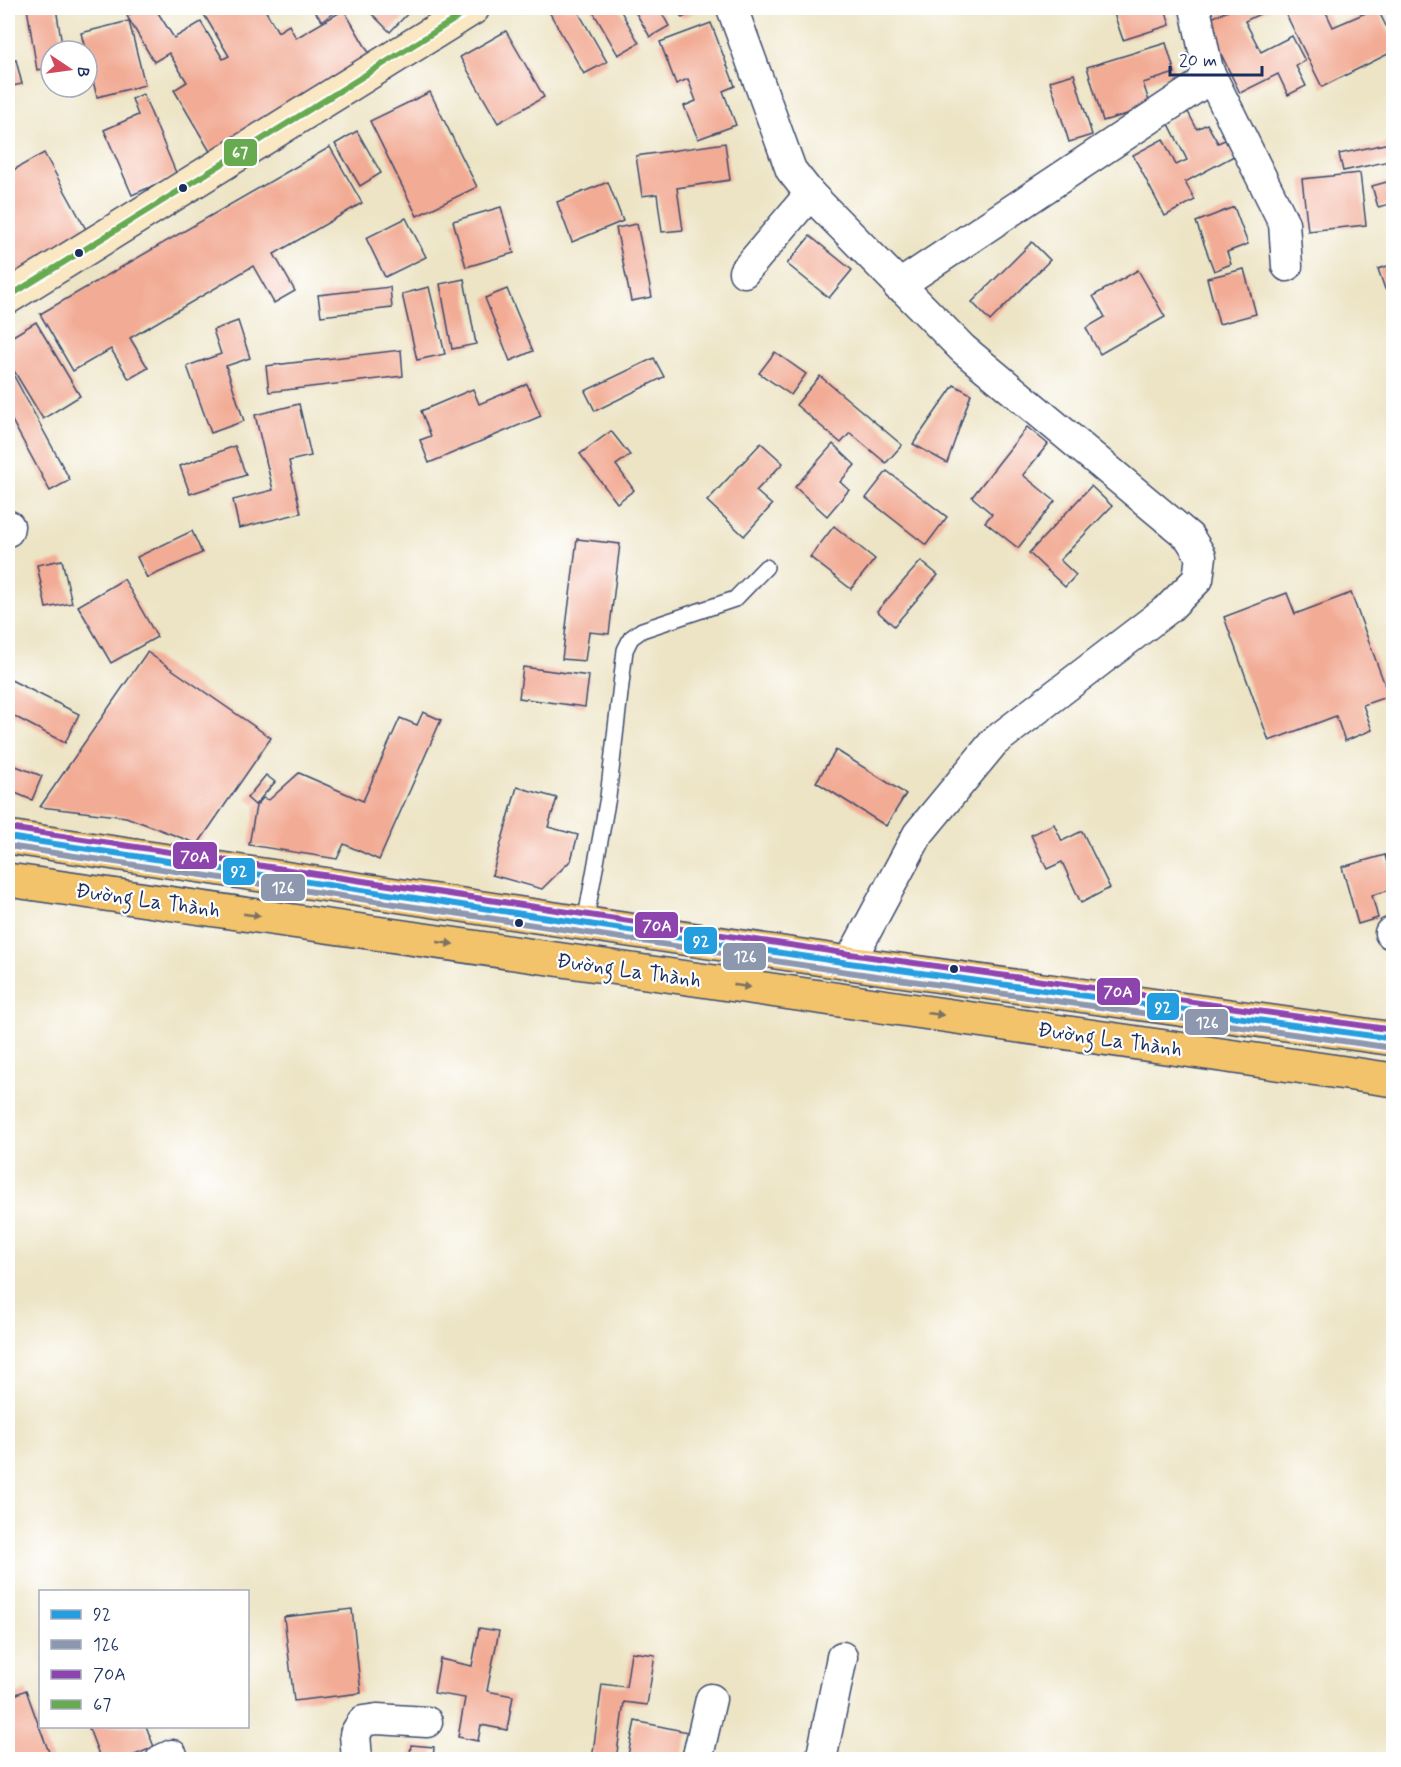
<svg xmlns="http://www.w3.org/2000/svg" width="1401" height="1767" font-family="Mynerve,sans-serif">
  <rect width="100%" height="100%" fill="#fff"/>
  <filter id="ink" filterUnits="userSpaceOnUse"><feTurbulence type="fractalNoise" baseFrequency=".0167" numOctaves="2"/><feDisplacementMap in="SourceGraphic" scale="12" xChannelSelector="R" yChannelSelector="G"/><feConvolveMatrix kernelMatrix="1 2 1 2 8 2 1 2 1" color-interpolation-filters="sRGB"/></filter>
  <filter id="wash" filterUnits="userSpaceOnUse"><feTurbulence type="fractalNoise" baseFrequency=".008" numOctaves="4" result="noise"/><feDisplacementMap in="SourceGraphic" scale="24" xChannelSelector="R" yChannelSelector="G"/><feGaussianBlur stdDeviation="1.35" result="paint"/><feColorMatrix in="noise" values="0 0 0 0 0 0 0 0 0 0 0 0 0 0 0 0 0 1.4 0 .05"/><feComposite in="paint" operator="in"/></filter>
  <g filter="url(#wash)">
    <rect width="100%" height="100%" fill="#ede4c5"/>
    <g id="blocks">
      <g fill="#f2ab94">
        <path d="M27 8H56L63 51H51V68L37 70Z"/>
        <path d="M141 8H155L174 38 201 22 223 59 229 56 200 8H264L278 32 289 25 296 38 344 10 372 58 212 155 174 90 187 82 169 53 154 62 127 16Z"/>
        <path d="M312 8H341L322 21Z"/>
        <path d="M366 8H413L390 32Z"/>
        <path d="M547 8H576L607 62 584 74Z"/>
        <path d="M591 8H619L639 43 618 55Z"/>
        <path d="M633 8H659L669 26 650 37Z"/>
        <path d="M676 8H701L682 18Z"/>
        <path d="M1112 8H1165L1170 25 1123 40Z"/>
        <path d="M1233 8H1272L1245 21 1261 52 1292 36 1305 61 1296 66 1306 86 1288 95 1278 74 1240 93 1205 21Z"/>
        <path d="M1283 8H1324L1333 27 1377 8 1394 42V51L1322 87Z"/>
        <path d="M129 21 145 85 97 97 81 33Z"/>
        <path d="M711 23 735 86 723 91 736 125 698 139 684 106 696 101 688 79 676 84 660 42Z"/>
        <path d="M506 31 544 97 498 123 460 57Z"/>
        <path d="M1166 43 1175 73 1143 83 1151 107 1103 121 1087 67Z"/>
        <path d="M16 60 22 84 8 87V62Z"/>
        <path d="M1074 74 1092 135 1069 142 1050 81Z"/>
        <path d="M430 92 477 187 417 216 370 121Z"/>
        <path d="M143 94 177 175 132 195 104 130 138 115 132 99Z"/>
        <path d="M1188 112 1197 129 1207 124 1218 143 1225 140 1234 156 1185 182 1195 200 1165 216 1133 155 1163 139 1176 165 1187 160 1168 122Z"/>
        <path d="M357 131 381 173 360 186 335 144Z"/>
        <path d="M1394 142V160L1343 171 1339 154Z"/>
        <path d="M725 143 730 180 677 188 683 230 662 232 657 194 642 196 636 156Z"/>
        <path d="M330 147 362 203 274 254 295 291 274 303 253 266 130 338 148 368 129 379 111 349 73 371 40 314Z"/>
        <path d="M44 153 89 235 8 281V167L10 172Z"/>
        <path d="M1360 173 1366 225 1308 231 1302 179Z"/>
        <path d="M1394 180V203L1378 207 1372 186Z"/>
        <path d="M608 182 623 221 572 242 557 202Z"/>
        <path d="M501 207 514 253 466 267 453 221Z"/>
        <path d="M1234 207 1248 244 1227 252 1231 264 1214 271 1196 222Z"/>
        <path d="M406 218 426 257 385 277 366 238Z"/>
        <path d="M637 224 652 297 631 301 616 228Z"/>
        <path d="M810 236 852 270 829 298 787 264Z"/>
        <path d="M1032 242 1050 260 990 321 972 302Z"/>
        <path d="M1394 264V297H1393L1390 287 1385 289 1378 269Z"/>
        <path d="M1244 269 1256 314 1219 324 1207 278Z"/>
        <path d="M1138 270 1165 317 1100 354 1086 328 1105 317 1093 296Z"/>
        <path d="M464 279 476 344 452 349 440 284Z"/>
        <path d="M390 287 392 308 321 316 318 295Z"/>
        <path d="M429 287 445 354 417 360 402 294Z"/>
        <path d="M507 289 533 351 510 361 485 298Z"/>
        <path d="M238 321 250 358 226 366 244 421 211 433 187 366 221 354 213 330Z"/>
        <path d="M36 322 80 396 43 419 8 361V339Z"/>
        <path d="M401 350 403 376 269 392 266 366Z"/>
        <path d="M775 352 806 374 791 395 759 373Z"/>
        <path d="M654 358 664 377 595 411 585 391Z"/>
        <path d="M8 365 70 480 50 491 8 413Z"/>
        <path d="M820 376 902 445 886 463 850 433 841 443 796 405Z"/>
        <path d="M527 384 541 416 429 463 420 440 431 436 421 411 473 389 479 404Z"/>
        <path d="M954 385 971 394 947 463 913 444Z"/>
        <path d="M299 404 311 456 289 461 301 513 239 528 233 500 273 490 255 415Z"/>
        <path d="M1027 427 1048 444 1023 475 1055 501 1018 548 985 522 992 514 972 497Z"/>
        <path d="M611 431 630 455 616 465 634 490 617 503 580 454Z"/>
        <path d="M761 443 783 463 756 491 772 505 744 536 707 501Z"/>
        <path d="M833 444 855 465 840 482 849 490 827 516 795 487Z"/>
        <path d="M235 446 246 475 190 494 180 466Z"/>
        <path d="M887 471 947 517 926 545 866 498Z"/>
        <path d="M1091 486 1112 506 1060 560 1076 575 1065 587 1029 553Z"/>
        <path d="M834 526 875 559 851 589 810 557Z"/>
        <path d="M192 531 202 553 147 578 137 557Z"/>
        <path d="M577 539 620 544 609 634 589 632 585 661 562 659Z"/>
        <path d="M62 560 72 603 46 608 37 565Z"/>
        <path d="M921 561 938 575 894 626 877 611Z"/>
        <path d="M124 579 157 637 111 663 78 606Z"/>
        <path d="M1287 593 1295 614 1351 593 1389 696 1363 705 1372 730 1345 741 1336 716 1269 741 1224 617Z"/>
        <path d="M147 652 271 738 198 844 126 817 40 807Z"/>
        <path d="M523 667 589 676 585 707 519 698Z"/>
        <path d="M11 680 79 714 65 743 8 713V686Z"/>
        <path d="M423 712 441 720 379 860 344 844 337 859 249 845 256 806 263 798 269 800 299 773 363 801 400 718 417 725Z"/>
        <path d="M836 750 906 794 886 826 816 782Z"/>
        <path d="M8 763 42 776 32 800 8 790Z"/>
        <path d="M266 775 275 782 255 805 247 798Z"/>
        <path d="M517 787 557 798 548 827 578 835 571 860 542 889 492 875Z"/>
        <path d="M1054 824 1062 841 1082 831 1110 888 1081 903 1062 862 1047 869 1031 835Z"/>
        <path d="M1385 855 1394 889 1372 895 1378 918 1358 924 1342 867Z"/>
        <path d="M352 1609 361 1693 294 1701 284 1617Z"/>
        <path d="M479 1628 499 1631 487 1691 513 1696 507 1730 481 1725 478 1741 458 1737 465 1698 434 1693 440 1659 472 1666Z"/>
        <path d="M631 1652 655 1655 647 1705 624 1702 616 1760H592L602 1684 626 1687Z"/>
        <path d="M26 1690 36 1718 52 1760H8V1698Z"/>
        <path d="M635 1721 688 1732 681 1760H627Z"/>
        <path d="M88 1726H146L154 1747 123 1760H101Z"/>
        <path d="M411 1745 434 1747 433 1760H409Z"/>
      </g>
    </g>
  </g>
  <g filter="url(#ink)">
    <use href="#blocks" fill-opacity="0" stroke="#3a4a6d" stroke-width="1.5"/>
    <g fill="none" stroke-linecap="round" stroke-linejoin="round">
      <defs>
        <path id="lane" d="M585 923 608 797 625 650 631 638 642 630 735 599 766 567"/>
        <g id="street">
          <path d="M732 8 791 170 810 194 963 349 1189 537 1201 556 1198 579 1169 608 994 742 918 834 849 963"/>
          <path d="M1208 70 1284 223 1287 266"/>
          <path d="M744 272 810 194"/>
          <path d="M898 286 1200 85 1208 70 1195 8"/>
          <path d="M8 531 9 526"/>
          <path d="M1390 933 1394 932"/>
          <path d="M161 1760 172 1755"/>
          <path d="M357 1760 355 1734 363 1721 377 1719 427 1722"/>
          <path d="M697 1760 711 1699"/>
          <path d="M821 1760 842 1657"/>
        </g>
        <path id="secondary" d="M8 297 473 8"/>
        <g id="highway">
          <path d="M8 837 849 963 1394 1039"/>
          <path d="M8 880 1394 1080"/>
        </g>
      </defs>
      <use href="#lane" stroke="#3a4a6d" stroke-width="18"/>
      <use href="#street" stroke="#3a4a6d" stroke-width="33"/>
      <use href="#secondary" stroke="#3a4a6d" stroke-width="36"/>
      <use href="#highway" stroke="#3a4a6d" stroke-width="36"/>
      <use href="#lane" stroke="#fff" stroke-width="15"/>
      <use href="#street" stroke="#fff" stroke-width="30"/>
      <use href="#secondary" stroke="#fae7c3" stroke-width="33"/>
      <use href="#highway" stroke="#f2c36a" stroke-width="33"/>
      <defs>
        <path id="bus-1" d="M8 837 849 963 1394 1039"/>
        <path id="bus-2" d="M8 846 848 972 1393 1048"/>
        <path id="bus-3" d="M9 828 850 954 1394 1030"/>
        <path id="bus-4" d="M8 297 473 8"/>
      </defs>
      <use href="#bus-1" stroke="#fff" stroke-width="10"/>
      <use href="#bus-2" stroke="#fff" stroke-width="10"/>
      <use href="#bus-3" stroke="#fff" stroke-width="10"/>
      <use href="#bus-4" stroke="#fff" stroke-width="10"/>
      <use href="#bus-1" stroke="#259edf" stroke-width="6"/>
      <use href="#bus-2" stroke="#8d97ae" stroke-width="6"/>
      <use href="#bus-3" stroke="#8e44ad" stroke-width="6"/>
      <use href="#bus-4" stroke="#68aa50" stroke-width="6"/>
    </g>
    <defs><path id="oneway-solid" d="M-6-.8H1V-3.2L6.5 0L1 3.2V.8H-6Z" transform="scale(1.5)"/></defs>
    <g fill="#7c7263">
      <use href="#oneway-solid" transform="translate(252 915) rotate(8)"/>
      <use href="#oneway-solid" transform="translate(445 943) rotate(8)"/>
      <use href="#oneway-solid" transform="translate(742 986) rotate(8)"/>
      <use href="#oneway-solid" transform="translate(935 1014) rotate(8)"/>
    </g>
  </g>
  <g fill="#1b2f5e" stroke="#fff" stroke-width="2">
    <circle cx="183" cy="188" r="5"/>
    <circle cx="79" cy="253" r="5"/>
    <circle cx="519" cy="923" r="5"/>
    <circle cx="954" cy="969" r="5"/>
  </g>
  <g text-anchor="middle" stroke-width="4.5" stroke-linejoin="round" paint-order="stroke">
    <g font-size="21" fill="#1b2f5e" stroke="#fff">
      <text transform="translate(148 900) rotate(8)" y="7">Đường La Thành</text>
      <text transform="translate(629 970) rotate(8)" y="7">Đường La Thành</text>
      <text transform="translate(1110 1039) rotate(8)" y="7">Đường La Thành</text>
    </g>
  </g>
  <g stroke="#fff" stroke-width="2">
    <rect x="223" y="138" width="35" height="29" rx="6" fill="#68aa50"/>
    <rect x="172" y="841" width="46" height="29" rx="6" fill="#8e44ad"/>
    <rect x="222" y="857" width="34" height="29" rx="6" fill="#259edf"/>
    <rect x="260" y="873" width="46" height="29" rx="6" fill="#8d97ae"/>
    <rect x="634" y="911" width="45" height="28" rx="6" fill="#8e44ad"/>
    <rect x="683" y="926" width="35" height="29" rx="6" fill="#259edf"/>
    <rect x="722" y="942" width="45" height="29" rx="6" fill="#8d97ae"/>
    <rect x="1096" y="977" width="45" height="29" rx="6" fill="#8e44ad"/>
    <rect x="1146" y="992" width="34" height="29" rx="6" fill="#259edf"/>
    <rect x="1184" y="1008" width="45" height="28" rx="6" fill="#8d97ae"/>
  </g>
  <g font-size="16" text-anchor="middle" font-weight="bold" fill="#fff">
    <text x="240" y="158">67</text>
    <text x="195" y="862">70A</text>
    <text x="239" y="877">92</text>
    <text x="283" y="893">126</text>
    <text x="657" y="931">70A</text>
    <text x="701" y="947">92</text>
    <text x="745" y="962">126</text>
    <text x="1118" y="997">70A</text>
    <text x="1163" y="1013">92</text>
    <text x="1207" y="1028">126</text>
  </g>
  <rect width="1401" height="1767" fill="none" stroke="#fff" stroke-width="30"/>
  <rect x="39" y="1590" width="210" height="138" fill="#ffffff" stroke="#a4acbf" stroke-width="1.5"/>
  <rect x="51" y="1610" width="30" height="9" fill="#259edf" stroke="#a4acbf" stroke-width="1.5"/>
  <text x="93" y="1620" font-size="18" fill="#1b2f5e">92</text>
  <rect x="51" y="1640" width="30" height="9" fill="#8d97ae" stroke="#a4acbf" stroke-width="1.5"/>
  <text x="93" y="1650" font-size="18" fill="#1b2f5e">126</text>
  <rect x="51" y="1670" width="30" height="9" fill="#8e44ad" stroke="#a4acbf" stroke-width="1.5"/>
  <text x="93" y="1680" font-size="18" fill="#1b2f5e">70A</text>
  <rect x="51" y="1700" width="30" height="9" fill="#68aa50" stroke="#a4acbf" stroke-width="1.5"/>
  <text x="93" y="1710" font-size="18" fill="#1b2f5e">67</text>
  <g transform="translate(69 69) rotate(103)"><circle r="28" fill="#ffffff" stroke="#a4acbf" stroke-width="1.5"/>
  <path d="M0-4.5L10 22L0 15L-10 22Z" fill="#d1495b"/>
  <text y="-9" font-size="16" font-weight="bold" text-anchor="middle" fill="#1b2f5e">B</text>
  </g>
  <path d="M1170 66v9h92v-9" fill="none" stroke="#1b2f5e" stroke-width="3"/>
  <text x="1179" y="66" font-size="18" fill="#1b2f5e" stroke="#ffffff" stroke-width="4.5" paint-order="stroke">20 m</text>
</svg>
